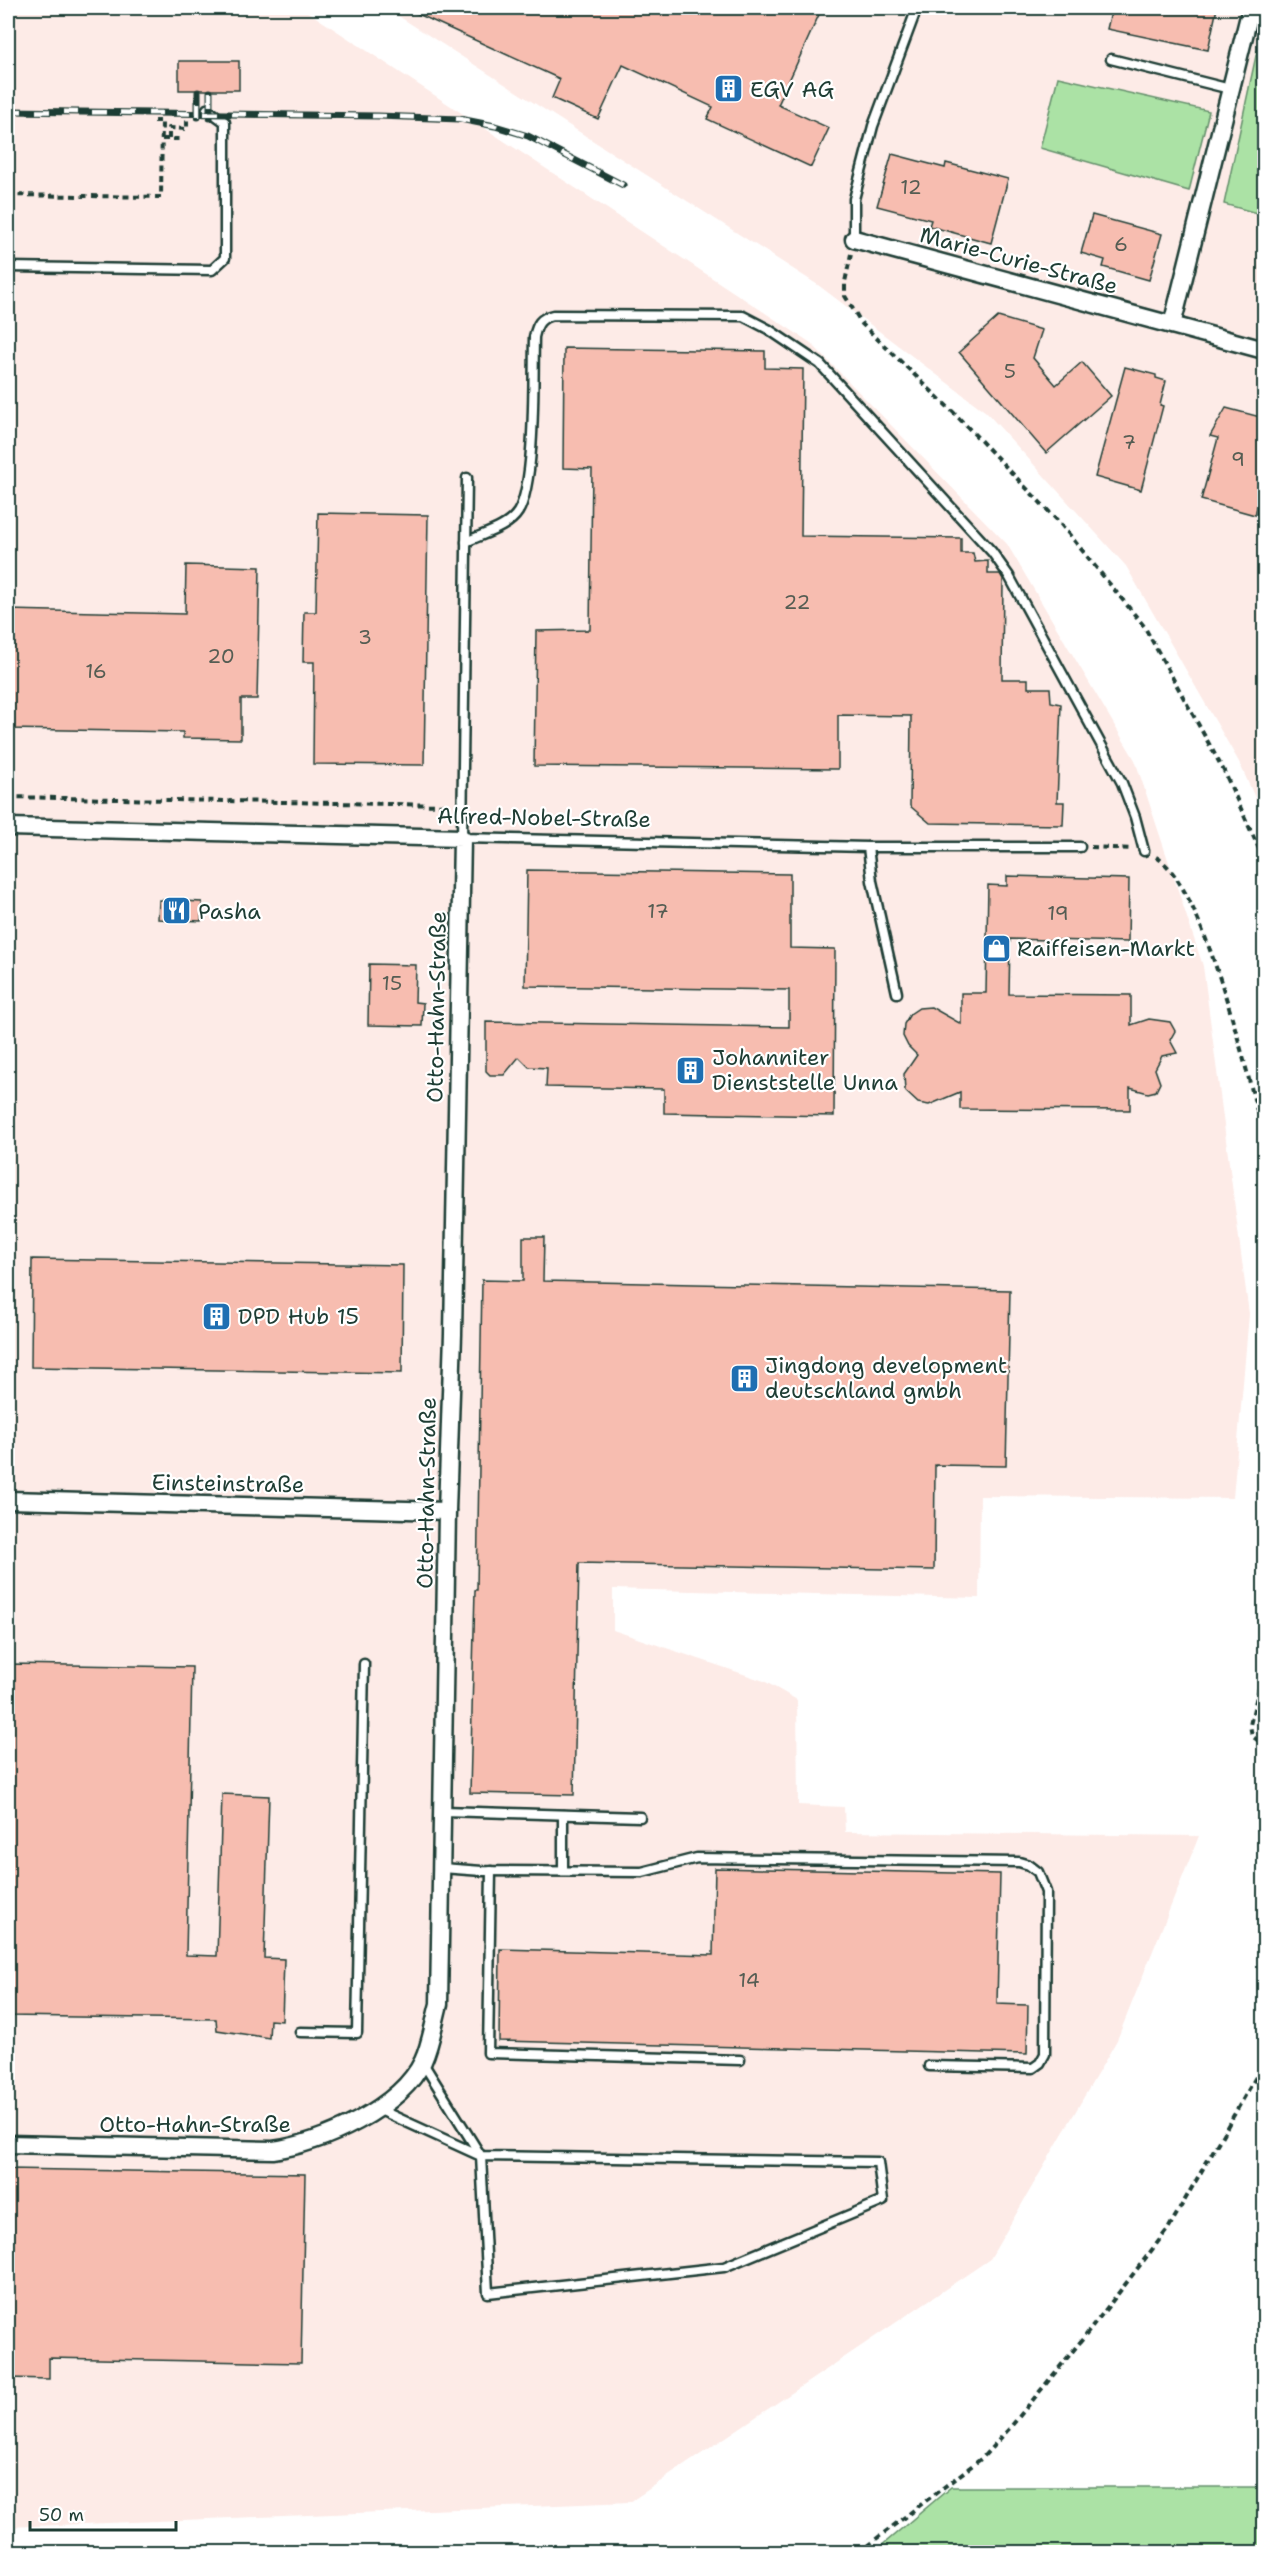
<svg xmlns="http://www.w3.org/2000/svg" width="1272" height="2560" font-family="'Shantell Sans',sans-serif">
  <rect width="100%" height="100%" fill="#fff"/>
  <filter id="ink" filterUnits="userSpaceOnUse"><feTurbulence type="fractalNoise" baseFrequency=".0167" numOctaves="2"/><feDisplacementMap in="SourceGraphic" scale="12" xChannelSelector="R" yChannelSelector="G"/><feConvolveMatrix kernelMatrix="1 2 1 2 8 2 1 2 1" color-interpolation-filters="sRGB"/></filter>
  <g filter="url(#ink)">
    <g fill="#fdebe7">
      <path d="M8 8H302L811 343 1007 544 1135 760 1203 966 1249 1314 1233 1498 980 1496 979 1598 613 1589V1630L764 1681 797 1700 798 1805 844 1807 845 1832 1199 1836 1117 2040 990 2259 630 2502 8 2527Z"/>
      <path d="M386 8H1264V818L1239 762 1126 566 986 412 818 285Z"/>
    </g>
    <g fill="#abe2a5" stroke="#65906c" stroke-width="1.5">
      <path d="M1257 51 1264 53V215L1224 204Z"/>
      <path d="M1058 77 1209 111 1189 191 1040 148Z"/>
      <path d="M951 2487H1264V2552H874Z"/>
    </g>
    <g fill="#f7bdb0" stroke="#1f3d34" stroke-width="1.5">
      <path d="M405 8H822L778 105 829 128 811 167 707 119 713 107 623 65 598 119 552 98 560 79Z"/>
      <path d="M1112 8H1217L1208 50 1107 29Z"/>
      <rect x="179" y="61" width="60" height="29"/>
      <path d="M892 154 945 168 946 163 1008 179 991 243 929 226 931 220 877 206Z"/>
      <path d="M1092 215 1162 234 1149 280 1103 267 1105 260 1081 253Z"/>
      <path d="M998 317 1042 330 1033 358 1056 385 1082 362 1111 396 1046 453 959 352Z"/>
      <path d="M564 348 765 351V368L803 369 801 536 961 538V553H973L975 562 988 561V574H1000L1003 579 1002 679H1028V688H1050L1051 702 1061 704 1057 802H1064L1063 825 930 823 910 806 911 716 838 715V769L534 766 536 631 590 630 592 469 563 468Z"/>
      <path d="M1125 367 1156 375V378L1166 381 1160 405 1163 406 1141 490 1095 477Z"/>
      <path d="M1226 408 1264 418V481L1255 515 1201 500 1218 438 1210 436Z"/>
      <path d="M318 513 428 515 424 765 313 764 314 662H303L304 612H316Z"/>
      <path d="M186 565 260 567 257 699H241V739L183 738V732L8 729V610L185 614Z"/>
      <path d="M527 870 790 874V948L835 949 834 1116 664 1113V1089L546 1087 547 1068 529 1067 519 1057 504 1075H490L486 1071V1022L789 1027V990L525 986Z"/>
      <path d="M1007 876 1129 879 1128 942 1010 939 1009 994 1131 995V1025L1149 1019 1170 1022 1175 1031 1170 1040 1177 1053 1162 1056 1155 1069 1160 1083 1156 1091 1148 1093 1130 1088V1110L960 1109V1092L929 1105 918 1103 905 1091 904 1074 917 1055 908 1046 903 1036 904 1024 910 1014 919 1008 931 1007 961 1024V993H986L988 885 1007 886Z"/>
      <path d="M159 900 202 902 201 921 158 919Z"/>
      <path d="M369 964 416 965 415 1002 423 1003 422 1026 368 1025Z"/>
      <path d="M523 1237H544L543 1281 1010 1290 1006 1466 935 1465 934 1570 579 1563 574 1795 470 1793 475 1590H477L482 1280 523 1281Z"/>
      <path d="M32 1259 403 1265 402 1373 31 1367Z"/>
      <path d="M8 1664 192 1667 186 1955 217 1956 222 1794 269 1796 264 1958 284 1959 282 2021 270 2020 269 2038 217 2030 216 2019 8 2016Z"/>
      <path d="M715 1868 1000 1874 997 2004 1028 2005 1027 2054 499 2041 500 1949 713 1955Z"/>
      <path d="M8 2169 305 2174 301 2363 49 2358V2379L8 2378Z"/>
    </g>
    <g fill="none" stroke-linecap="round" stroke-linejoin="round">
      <defs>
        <g id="lane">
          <path d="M1111 59 1230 89"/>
          <path d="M854 239V199L873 126 917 8"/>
          <path d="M8 267 212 270 225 258V122L207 109"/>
          <path d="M467 478 462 838 868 847H1080"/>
          <path d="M466 542C482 534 508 528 518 512 536 483 533 374 534 337 537 324 540 318 553 315L743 316 768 329 820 364 992 552 1009 576 1122 783 1135 817 1144 851"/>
          <path d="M868 847 872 881 897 993"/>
          <path d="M443 1811 640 1817"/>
          <path d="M442 1868 482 1871 642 1872 697 1858 1019 1862 1029 1865 1038 1872 1046 1892 1045 2054 1040 2063 1033 2068 929 2066"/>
          <path d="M491 1871 488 2053 740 2060"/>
          <path d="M563 1871V1815"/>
          <path d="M300 2032 357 2033 364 1664"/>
          <path d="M378 2109 481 2156 878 2162 883 2201 724 2267 488 2293 481 2156 423 2063"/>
        </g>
        <g id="street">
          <path d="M854 239 1264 350"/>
          <path d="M1172 325 1251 8"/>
          <path d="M8 827 462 838 453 1334 447 1511 439 2004C434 2022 431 2044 423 2061 401 2108 321 2144 273 2150L8 2144"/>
          <path d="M8 1500 447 1511"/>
        </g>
      </defs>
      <use href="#lane" stroke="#1f3d34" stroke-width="13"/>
      <use href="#street" stroke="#1f3d34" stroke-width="21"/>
      <g stroke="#1f3d34" stroke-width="4" stroke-dasharray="6 4.5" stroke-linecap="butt">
        <path d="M162 139H181"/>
        <path d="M169 139V128L187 129V109"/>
        <path d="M8 195 161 197 162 121H152"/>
        <path d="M851 254 845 282V296L862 324 954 413 1059 522 1144 626 1224 771 1264 860"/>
        <path d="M8 797 446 805 448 810"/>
        <path d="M1091 847 1132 849"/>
        <path d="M1156 857C1204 884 1249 1081 1264 1138"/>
        <path d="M1264 1667 1250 1725 1252 1736 1264 1745"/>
        <path d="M859 2552 982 2458 1009 2429 1086 2335 1168 2229 1264 2063"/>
      </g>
      <use href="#lane" stroke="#fff" stroke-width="8"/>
      <use href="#street" stroke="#fff" stroke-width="16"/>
      <defs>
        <g id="rail">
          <path d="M210 92V118"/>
          <path d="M8 111 378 116 460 119 495 126 528 136 623 185"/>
          <path d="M198 117V92"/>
        </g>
      </defs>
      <use href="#rail" stroke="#1f3d34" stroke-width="7"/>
      <use href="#rail" stroke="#fff" stroke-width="4.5" stroke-dasharray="14" stroke-linecap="butt"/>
    </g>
  </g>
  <defs>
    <symbol id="building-square" viewBox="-11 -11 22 22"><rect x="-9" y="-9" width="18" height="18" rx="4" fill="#1f6fb2" stroke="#fff"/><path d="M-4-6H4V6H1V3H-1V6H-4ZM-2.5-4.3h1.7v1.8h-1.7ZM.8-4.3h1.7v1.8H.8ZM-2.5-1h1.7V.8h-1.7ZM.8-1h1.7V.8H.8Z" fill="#fff"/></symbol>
    <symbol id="restaurant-square" viewBox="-11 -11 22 22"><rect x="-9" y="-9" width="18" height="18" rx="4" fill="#1f6fb2" stroke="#fff"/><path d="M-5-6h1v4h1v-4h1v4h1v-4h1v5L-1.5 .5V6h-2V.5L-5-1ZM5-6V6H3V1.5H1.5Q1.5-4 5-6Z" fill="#fff"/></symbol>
    <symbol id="shop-square" viewBox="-11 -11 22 22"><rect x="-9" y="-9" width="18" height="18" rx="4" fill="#1f6fb2" stroke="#fff"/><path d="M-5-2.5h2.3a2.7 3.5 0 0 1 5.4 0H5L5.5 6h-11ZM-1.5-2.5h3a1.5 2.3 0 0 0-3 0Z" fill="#fff"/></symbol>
  </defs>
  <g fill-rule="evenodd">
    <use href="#building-square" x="712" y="72" width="33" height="33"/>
    <use href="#restaurant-square" x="160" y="894" width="33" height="33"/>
    <use href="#shop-square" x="980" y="932" width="33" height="33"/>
    <use href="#building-square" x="674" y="1054" width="33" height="33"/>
    <use href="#building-square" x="200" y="1300" width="33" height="33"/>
    <use href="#building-square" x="728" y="1362" width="33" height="33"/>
  </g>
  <g text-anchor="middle" stroke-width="4.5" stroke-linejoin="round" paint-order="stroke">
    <g font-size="20" fill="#555d53">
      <text x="911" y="194">12</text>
      <text x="1121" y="251">6</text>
      <text x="1010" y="378">5</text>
      <text x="1129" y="449">7</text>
      <text x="1238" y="466">9</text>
      <text x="797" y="609">22</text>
      <text x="365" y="644">3</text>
      <text x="221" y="663">20</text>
      <text x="96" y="678">16</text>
      <text x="658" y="918">17</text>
      <text x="1058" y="920">19</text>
      <text x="392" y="990">15</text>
      <text x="749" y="1987">14</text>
    </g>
    <g font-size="22" fill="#1f3d34" stroke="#fff" text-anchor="start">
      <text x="750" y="97">EGV AG</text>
      <text x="198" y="919">Pasha</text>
      <text x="1017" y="956">Raiffeisen-Markt</text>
      <text x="712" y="1065">Johanniter<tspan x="712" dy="25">Dienststelle Unna</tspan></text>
      <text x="238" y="1324">DPD Hub 15</text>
      <text x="765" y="1373">Jingdong development<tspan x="765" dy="25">deutschland gmbh</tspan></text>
    </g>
    <g font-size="22" fill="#1f3d34" stroke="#fff">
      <text transform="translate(1019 260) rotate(15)" y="8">Marie-Curie-Straße</text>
      <text transform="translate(544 817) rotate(1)" y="8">Alfred-Nobel-Straße</text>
      <text transform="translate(436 1007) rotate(-89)" y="8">Otto-Hahn-Straße</text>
      <text transform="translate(228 1483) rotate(1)" y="8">Einsteinstraße</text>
      <text transform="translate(426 1493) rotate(-89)" y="8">Otto-Hahn-Straße</text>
      <text x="195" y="2132">Otto-Hahn-Straße</text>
    </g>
  </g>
  <rect width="1272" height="2560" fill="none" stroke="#fff" stroke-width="30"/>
  <rect x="15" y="15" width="1242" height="2530" fill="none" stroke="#1f3d34" stroke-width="2" filter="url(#ink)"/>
  <path d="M30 2521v9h146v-9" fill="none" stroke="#1f3d34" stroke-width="3"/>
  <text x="39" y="2521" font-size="18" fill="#1f3d34" stroke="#ffffff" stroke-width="4.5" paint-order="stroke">50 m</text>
</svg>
